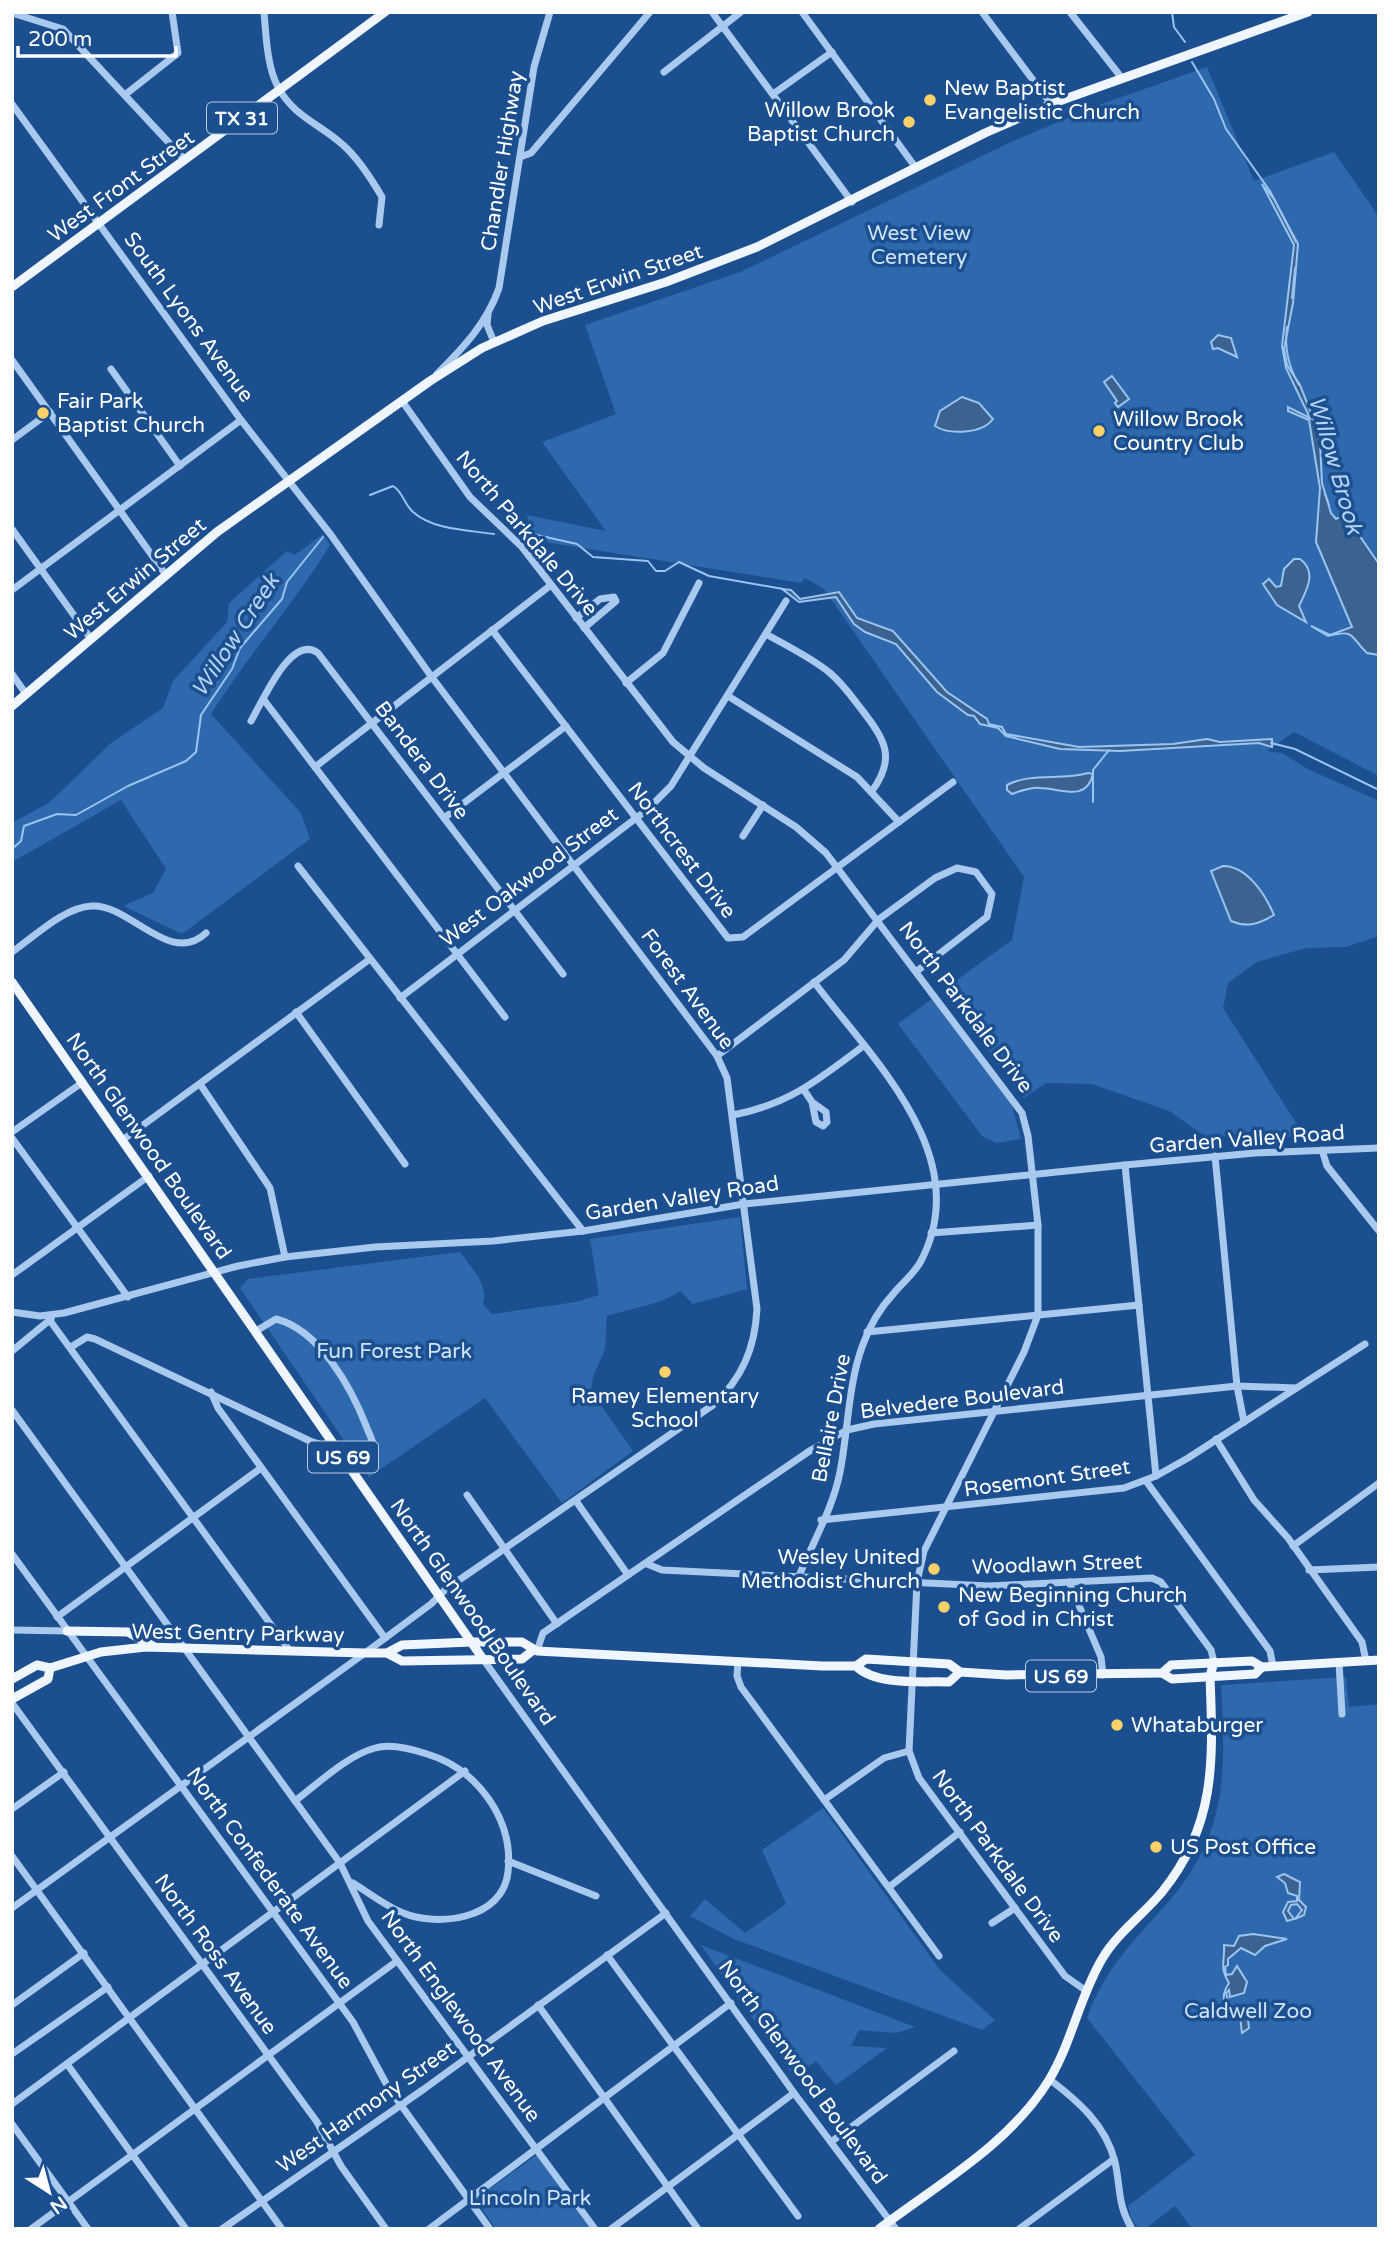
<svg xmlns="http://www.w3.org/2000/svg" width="1391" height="2241" font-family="'Varela Round',sans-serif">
  <rect width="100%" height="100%" fill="#1b4f8f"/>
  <g fill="#2e69ad">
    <path d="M1207 67 1254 181 1334 152 1379 217V776L1294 732 1267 751 1282 753 1308 769 1379 801V936L1346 947 1306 948 1257 962 1228 983 1223 1008 1298 1126 1293 1137 1205 1136 1169 1111 1092 1084 1046 1083 1024 1098 943 990 1012 940 1024 877 824 589 805 578 801 583 532 540 527 515 606 531 542 442 616 414 585 325 740 272 1013 141 1096 106Z"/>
    <path d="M323 534 330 545C294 604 248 655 211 714L301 813 310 839 182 934 123 906 153 893 166 869 121 800 12 862V823L50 802 111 743 163 708 173 681 227 622 229 603 287 551 295 555Z"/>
    <path d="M933 998 1012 1106 1021 1139 996 1143 982 1136 898 1024Z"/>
    <path d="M740 1217 747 1289 693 1304 680 1291C660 1305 632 1308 607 1316L605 1349 593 1377 591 1391 633 1451 562 1503 485 1398 369 1477 240 1288 248 1279 460 1252C471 1267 489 1285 483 1304L492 1314 576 1302 599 1295 590 1239Z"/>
    <path d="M1346 1677 1349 1707 1379 1704V2229H1192L1175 2206 1145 2229H1139L1131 2218 1128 2206 1195 2155 1087 2018C1103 1973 1130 1944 1162 1909 1228 1837 1226 1776 1221 1685Z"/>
    <path d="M823 1808 940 1970 995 2020 982 2030 734 1939 690 1916 705 1899 745 1933 786 1904 762 1850Z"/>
    <path d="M701 1945 915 2027 896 2033 859 2030 851 2046 887 2048 836 2085 816 2061 794 2077Z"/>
    <path d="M537 2155 590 2229H496L475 2199Z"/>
  </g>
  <g fill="#3c6290" stroke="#9cc4f0" stroke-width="2">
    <path d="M1262 184 1274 199 1298 244 1293 303 1284 349 1287 365 1300 385 1314 421 1320 442 1322 483 1331 513 1336 519 1342 516 1348 519 1379 564V655L1367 653C1349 636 1356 629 1328 636L1311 626 1330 635 1352 627 1316 542 1320 488 1309 420 1288 411V407L1310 418 1286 368 1282 346 1294 245Z"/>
    <path d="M1218 335 1231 338 1237 357 1218 348 1213 349 1211 342Z"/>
    <path d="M1112 376 1129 399 1118 407 1115 403 1117 401 1104 382Z"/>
    <path d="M962 397 979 403 993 419C982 434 949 435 935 426L940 411Z"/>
    <path d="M1294 559H1300C1318 572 1306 591 1299 606L1306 622 1277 605 1263 584 1269 579 1276 587 1281 586 1284 569Z"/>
    <path d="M782 589 791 590 800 599 839 592 857 618 893 631 947 692 987 719 989 724 1002 727 1006 734 1079 747 1173 744 1207 739 1220 742 1272 739V747L1259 743 1120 751 1060 749 1006 736 998 728 980 724 974 716 968 715 937 692 896 644 865 632 854 624 836 597 799 602Z"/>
    <path d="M1088 773 1093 774C1086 803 1060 788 1040 788 1031 787 1020 791 1012 794L1007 790V785C1031 772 1062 781 1088 773Z"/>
    <path d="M1223 866C1247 866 1265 894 1274 915 1259 924 1247 928 1231 921L1211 871Z"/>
    <path d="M1284 1874 1300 1882 1299 1900 1306 1907 1304 1915 1295 1919 1302 1910 1297 1904 1291 1905 1288 1911 1294 1919 1287 1921 1283 1912 1288 1902 1297 1901V1896L1288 1893 1285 1883 1277 1877Z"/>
    <path d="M1253 1934 1287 1939 1265 1946 1255 1955 1241 1948 1228 1959V1965L1225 1967 1226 1975 1232 1974 1237 1966 1247 1982 1244 1993 1230 1997 1229 1990 1226 1993 1229 2004 1247 2011 1249 2028 1242 2033 1240 2016C1222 2012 1220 1996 1229 1983 1219 1966 1225 1963 1224 1945L1234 1946 1239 1936Z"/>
  </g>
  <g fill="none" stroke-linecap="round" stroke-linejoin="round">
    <g stroke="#9cc4f0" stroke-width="2">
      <path d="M1172 12 1174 27 1185 42"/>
      <path d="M1192 62 1214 99 1226 129 1270 191 1296 242"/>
      <path d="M1292 298 1295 268"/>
      <path d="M1287 327C1284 348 1288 366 1299 385"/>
      <path d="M1325 494 1329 505"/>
      <path d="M370 495 393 486C404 493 403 503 413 512 433 530 468 530 494 534"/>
      <path d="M519 531 577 544 593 557 648 561 656 571H665L679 562 709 576 783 589"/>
      <path d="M1271 743 1295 749 1379 790"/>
      <path d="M1093 802V770L1109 750"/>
      <path d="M12 849 21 841 24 826 57 814 76 815 128 786 186 761 196 752 201 715 232 669 240 648 282 599 287 582 323 537"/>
    </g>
    <g stroke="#a9c9ee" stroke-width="7">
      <path d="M264 12C266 35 267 67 278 87 293 116 320 124 343 145 358 158 372 180 382 197L379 225"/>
      <path d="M712 12 852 202"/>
      <path d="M802 12 916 168"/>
      <path d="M982 12 1051 104"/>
      <path d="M1070 12 1121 77"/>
      <path d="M12 13 63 29 185 160"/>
      <path d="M664 72 741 12"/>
      <path d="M126 94 178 53 172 12"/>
      <path d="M773 94 832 52"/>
      <path d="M12 104 241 420 331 535 431 676 717 1056 727 1078 757 1309C755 1348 742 1379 713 1405L446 1589 431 1604 365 1653 12 1908"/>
      <path d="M520 157 531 153 650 12"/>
      <path d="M488 315 487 325 494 342"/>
      <path d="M12 360 166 575"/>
      <path d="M111 369 180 466"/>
      <path d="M437 374C463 348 487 323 499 288L534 67 550 12"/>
      <path d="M402 401 470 497 522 547 673 742 704 768 796 827 826 853 1022 1113 1028 1136 1038 1225V1315L1024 1352 924 1551 917 1582 909 1751 919 1778 1065 1976 1085 1990"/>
      <path d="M12 440 50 412"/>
      <path d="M12 529 91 639"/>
      <path d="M12 590 241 420"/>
      <path d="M576 618 600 599 614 597 616 601 584 628"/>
      <path d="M492 630 728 938 743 937 953 782"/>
      <path d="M766 634C787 646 812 658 830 673 843 684 852 697 862 710 884 739 897 757 872 791"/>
      <path d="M12 674 26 694"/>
      <path d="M626 683 663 653 699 583"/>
      <path d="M728 696 857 777 899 822"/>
      <path d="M264 700 505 1017"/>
      <path d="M251 721C263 701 291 633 318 653L563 974"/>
      <path d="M315 767 551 585"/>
      <path d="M444 818 566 726"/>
      <path d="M743 836 763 805"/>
      <path d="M298 866 583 1231"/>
      <path d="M12 952C34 937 64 907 92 906 130 904 170 967 206 933"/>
      <path d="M400 998 648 809 671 786 786 601"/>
      <path d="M296 1012 405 1164"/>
      <path d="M717 1056 844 960 879 919 935 878 957 868 976 872 992 894 987 917 917 971"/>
      <path d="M200 1084 270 1188 285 1257"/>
      <path d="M804 1090 812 1102 816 1122 823 1126 827 1122 826 1112 812 1102"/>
      <path d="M733 1115C789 1104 818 1080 862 1047"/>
      <path d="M12 1132 83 1082"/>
      <path d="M12 1138 128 1297"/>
      <path d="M124 1139 370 959"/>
      <path d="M1322 1150 1327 1166 1379 1231"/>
      <path d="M1215 1156 1237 1386 1244 1422"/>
      <path d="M1125 1165 1156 1476"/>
      <path d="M931 1233 1038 1225"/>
      <path d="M12 1275 149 1176"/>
      <path d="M12 1312 40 1316 64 1313 238 1266 285 1257 375 1247 493 1241 583 1231 744 1204 1125 1165 1255 1153 1379 1148"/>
      <path d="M51 1322 290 1651"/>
      <path d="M256 1331 276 1319C320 1330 352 1389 367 1428 370 1436 376 1446 373 1454 371 1463 361 1468 354 1473"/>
      <path d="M867 1332 1139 1305"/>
      <path d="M71 1347 87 1337 95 1339 310 1441 322 1445 333 1442"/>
      <path d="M12 1351 51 1319"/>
      <path d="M211 1392 218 1408 385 1638"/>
      <path d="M12 1410 340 1863 368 1921 595 2229"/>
      <path d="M1216 1439 1254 1500 1288 1538 1362 1642 1366 1661"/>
      <path d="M1146 1481 1270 1651 1273 1666"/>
      <path d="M467 1495 557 1624"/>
      <path d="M576 1501 628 1575"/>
      <path d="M821 1520 1124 1488 1156 1476 1188 1458 1365 1344"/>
      <path d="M1293 1546 1379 1483"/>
      <path d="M12 1554 353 2022 388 2087 490 2229"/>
      <path d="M647 1564 662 1570 989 1586 1152 1578 1161 1582 1211 1650 1214 1662"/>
      <path d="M1309 1570 1379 1567"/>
      <path d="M799 1576C813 1542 833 1508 840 1472 848 1432 848 1386 862 1347 869 1327 879 1309 894 1293 903 1282 914 1274 921 1261 976 1156 872 1059 814 982"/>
      <path d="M1069 1582 1101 1657 1103 1675"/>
      <path d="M57 1617 261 1468"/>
      <path d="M12 1630 67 1631"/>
      <path d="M537 1651 543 1633 811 1450 847 1430 874 1424 1237 1386 1296 1388"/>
      <path d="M483 1659 794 2093 896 2229"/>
      <path d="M738 1661 737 1676 741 1687 939 1956"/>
      <path d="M1339 1662 1342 1714"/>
      <path d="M12 1703 317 2122 341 2166 386 2229"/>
      <path d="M824 1800 884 1758 909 1751"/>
      <path d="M295 1801C319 1783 346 1756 375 1748 391 1743 412 1749 427 1754 477 1769 514 1819 508 1872 503 1920 437 1927 403 1913 385 1906 369 1893 353 1883"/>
      <path d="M12 1809 64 1772"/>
      <path d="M12 1856 282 2229"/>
      <path d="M508 1861 596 1896"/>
      <path d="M889 1887 960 1832"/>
      <path d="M992 1923 1015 1908"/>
      <path d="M607 1955 798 2216"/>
      <path d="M12 2005 84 1953"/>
      <path d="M538 2005 698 2229"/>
      <path d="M12 2054 108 1987"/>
      <path d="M67 2064 186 2229"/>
      <path d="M1049 2079C1078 2101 1106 2125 1115 2162 1121 2189 1117 2204 1132 2229"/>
      <path d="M12 2104 465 1771"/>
      <path d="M12 2124 88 2229"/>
      <path d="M831 2142 954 2051"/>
      <path d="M31 2229 397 1961"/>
      <path d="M222 2229 424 2089 666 1913"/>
      <path d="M429 2229 731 2003"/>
      <path d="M611 2229 794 2093"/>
      <path d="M1019 2229 1114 2159"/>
    </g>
    <g stroke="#f0f6ff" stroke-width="9">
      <path d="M12 287 385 12"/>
      <path d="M12 706 217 532 430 381 482 348 543 321 666 282 757 247 985 133 1051 104 1308 12"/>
      <path d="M12 982 483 1659"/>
      <path d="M67 1631 128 1632 153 1646"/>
      <path d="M387 1653 402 1661 522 1659 532 1651"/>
      <path d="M856 1666C876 1686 922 1681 949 1682L960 1672"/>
      <path d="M1162 1673 1172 1679 1255 1674 1262 1667"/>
      <path d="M12 1679 37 1665 50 1668 101 1652 146 1647 365 1653H387L402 1645 471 1642H522L537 1651 822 1666H856L866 1659 949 1664 960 1672 1006 1675 1162 1673 1171 1665 1252 1661 1262 1667 1379 1660"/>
      <path d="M12 1699 48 1679 50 1668"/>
      <path d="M879 2229C938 2184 1009 2145 1049 2080 1072 2042 1079 1998 1102 1959 1117 1933 1143 1915 1162 1892 1217 1824 1213 1759 1210 1676L1214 1662"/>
    </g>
  </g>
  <g fill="#ffd166" stroke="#1b4f8f" stroke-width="2.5">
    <circle cx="930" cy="100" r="7"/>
    <circle cx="909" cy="122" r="7"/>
    <circle cx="43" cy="413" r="7"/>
    <circle cx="1099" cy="431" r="7"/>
    <circle cx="665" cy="1372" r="7"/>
    <circle cx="934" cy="1569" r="7"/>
    <circle cx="944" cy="1607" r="7"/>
    <circle cx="1117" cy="1725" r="7"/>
    <circle cx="1156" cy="1847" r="7"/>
  </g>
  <g text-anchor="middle" stroke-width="7" stroke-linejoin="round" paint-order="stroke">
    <g fill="#1b4f8f" stroke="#bbcadd" stroke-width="2">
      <rect x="207" y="102.5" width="70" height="31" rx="5"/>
      <rect x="308" y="1441.5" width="70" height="31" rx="5"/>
      <rect x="1026" y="1660.5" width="70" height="31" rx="5"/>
    </g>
    <g font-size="19" font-weight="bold" fill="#fff">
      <text x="242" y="125">TX 31</text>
      <text x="343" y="1464">US 69</text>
      <text x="1061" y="1683">US 69</text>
    </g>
    <g font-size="21" fill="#fff" stroke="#1b4f8f" text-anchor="start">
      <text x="944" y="95">New Baptist<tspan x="944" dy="24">Evangelistic Church</tspan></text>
      <text x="895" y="117" text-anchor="end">Willow Brook<tspan x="895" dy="24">Baptist Church</tspan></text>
      <text x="57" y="408">Fair Park<tspan x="57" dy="24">Baptist Church</tspan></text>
      <text x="1113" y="426">Willow Brook<tspan x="1113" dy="24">Country Club</tspan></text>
      <text x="665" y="1403" text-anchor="middle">Ramey Elementary<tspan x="665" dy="24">School</tspan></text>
      <text x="920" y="1564" text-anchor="end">Wesley United<tspan x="920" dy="24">Methodist Church</tspan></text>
      <text x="958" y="1602">New Beginning Church<tspan x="958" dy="24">of God in Christ</tspan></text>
      <text x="1131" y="1732">Whataburger</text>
      <text x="1170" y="1854">US Post Office</text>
    </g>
    <g font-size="21" fill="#fff" stroke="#1b4f8f">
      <text transform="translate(502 161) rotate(-81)" y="7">Chandler Highway</text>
      <text transform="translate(121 186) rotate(-36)" y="7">West Front Street</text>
      <text transform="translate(618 279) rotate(-19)" y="7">West Erwin Street</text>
      <text transform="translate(189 317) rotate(54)" y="7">South Lyons Avenue</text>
      <text transform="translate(527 533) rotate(50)" y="7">North Parkdale Drive</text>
      <text transform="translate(135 579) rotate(-40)" y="7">West Erwin Street</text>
      <text transform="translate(422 760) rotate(53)" y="7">Bandera Drive</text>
      <text transform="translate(682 850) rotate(53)" y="7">Northcrest Drive</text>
      <text transform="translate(529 877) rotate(-37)" y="7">West Oakwood Street</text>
      <text transform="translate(688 989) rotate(54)" y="7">Forest Avenue</text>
      <text transform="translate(966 1007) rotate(53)" y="7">North Parkdale Drive</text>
      <text transform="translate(1247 1139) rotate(-4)" y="7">Garden Valley Road</text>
      <text transform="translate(149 1146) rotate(55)" y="7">North Glenwood Boulevard</text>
      <text transform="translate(682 1198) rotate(-9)" y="7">Garden Valley Road</text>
      <text transform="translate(962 1399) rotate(-7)" y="7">Belvedere Boulevard</text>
      <text transform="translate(831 1418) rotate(-79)" y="7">Bellaire Drive</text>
      <text transform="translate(1047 1478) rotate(-8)" y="7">Rosemont Street</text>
      <text transform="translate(1057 1564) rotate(-2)" y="7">Woodlawn Street</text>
      <text transform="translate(473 1612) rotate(55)" y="7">North Glenwood Boulevard</text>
      <text transform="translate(238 1633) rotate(1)" y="7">West Gentry Parkway</text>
      <text transform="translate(998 1856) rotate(54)" y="7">North Parkdale Drive</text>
      <text transform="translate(270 1878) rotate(54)" y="7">North Confederate Avenue</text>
      <text transform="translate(216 1954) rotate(54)" y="7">North Ross Avenue</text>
      <text transform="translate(461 2016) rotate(54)" y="7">North Englewood Avenue</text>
      <text transform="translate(803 2072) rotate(54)" y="7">North Glenwood Boulevard</text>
      <text transform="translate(366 2107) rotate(-35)" y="7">West Harmony Street</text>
    </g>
    <g font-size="21" fill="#cfe3fa" stroke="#1b4f8f">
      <text x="919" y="240">West View<tspan x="919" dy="24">Cemetery</tspan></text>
      <text x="394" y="1358">Fun Forest Park</text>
      <text x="1248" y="2018">Caldwell Zoo</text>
      <text x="530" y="2205">Lincoln Park</text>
    </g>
    <g font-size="23" font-style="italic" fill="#b5d3f5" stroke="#1b4f8f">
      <text transform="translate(1336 465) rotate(74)" y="8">Willow Brook</text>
      <text transform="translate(235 635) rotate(-57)" y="8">Willow Creek</text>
    </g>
  </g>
  <rect width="1391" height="2241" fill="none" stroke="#ffffff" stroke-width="28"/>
  <g transform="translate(49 2192) rotate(144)" stroke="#1b4f8f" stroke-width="5" paint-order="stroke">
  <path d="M0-5L12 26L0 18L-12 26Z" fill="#ffffff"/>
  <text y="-10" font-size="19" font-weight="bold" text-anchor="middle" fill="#ffffff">N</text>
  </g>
  <path d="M18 46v10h158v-10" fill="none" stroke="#ffffff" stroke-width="3.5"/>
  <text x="28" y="46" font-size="21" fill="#ffffff" stroke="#1b4f8f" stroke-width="5" paint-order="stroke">200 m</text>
</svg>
